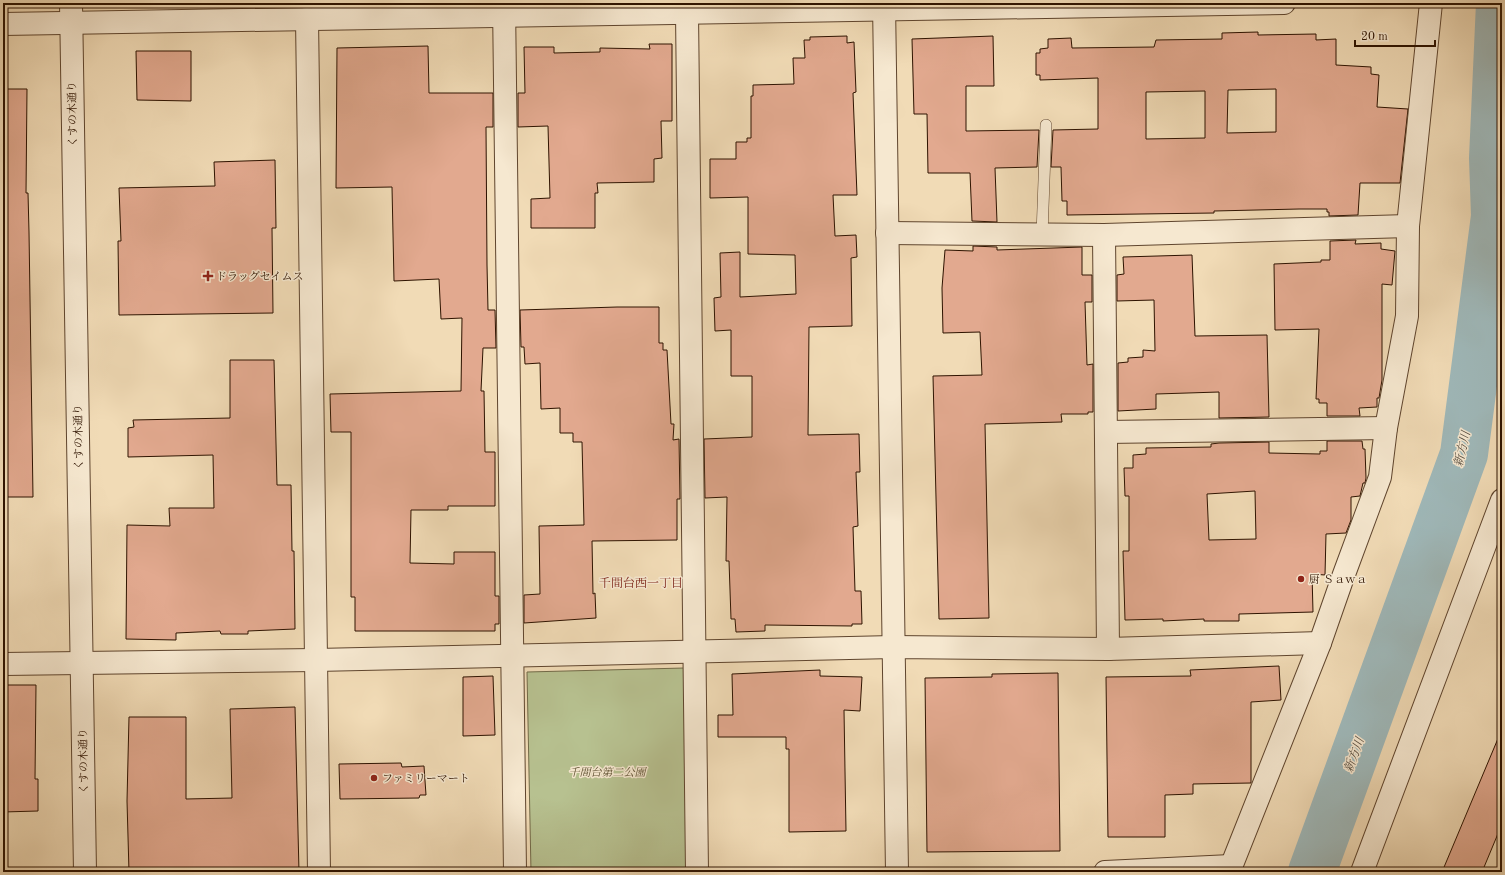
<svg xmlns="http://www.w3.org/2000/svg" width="1505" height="875" font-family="'Old Standard TT','Noto Serif JP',serif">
  <rect width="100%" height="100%" fill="#f1dbb6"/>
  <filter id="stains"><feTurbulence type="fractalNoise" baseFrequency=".005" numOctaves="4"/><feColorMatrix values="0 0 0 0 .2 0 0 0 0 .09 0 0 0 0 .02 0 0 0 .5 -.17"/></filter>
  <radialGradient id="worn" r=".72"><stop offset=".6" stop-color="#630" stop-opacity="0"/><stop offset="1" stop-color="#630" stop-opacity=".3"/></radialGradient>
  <path fill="#b7c190" stroke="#726a48" d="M684 668 688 872H531L527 672Z"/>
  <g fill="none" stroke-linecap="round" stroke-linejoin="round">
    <path stroke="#72766f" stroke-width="8" d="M1493 158 1502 150"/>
    <path stroke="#9fb8b9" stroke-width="48" d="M1312 872 1464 454 1495 216 1493 158 1500 3"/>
  </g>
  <g fill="#e2a98f" stroke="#2e1300" fill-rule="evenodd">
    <path d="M1258 32V35L1316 34V40L1336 39V65L1371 67V74L1379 75 1377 107 1408 109 1400 183H1360L1358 215 1329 216V212H1327V209H1299L1214 211V213L1067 215V201H1062L1061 167H1051L1053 130 1098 129V78L1040 80V75H1036V53H1040V49L1048 48V39L1071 38 1072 48 1154 47 1156 40 1222 39V33ZM1276 89V132L1227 133 1228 90ZM1205 91V138L1146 139V92Z"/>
    <path d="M847 36V43L854 42 856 92 853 93 857 195H833L835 236 856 235 857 257 851 258 852 326 809 327 808 435 859 434 860 472H856L858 526 853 527 855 591H861L862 624H852V626L765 625V631L736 632 735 619H731L729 561H726L727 497 705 498 704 439 752 437V376H731V330L715 331 714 298 721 297 720 253 740 252V297L796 294 795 255 748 254V197L710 198V159H736V142H747V138H751V96H753V85L794 84 793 58H805L804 40H810V37Z"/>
    <path d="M993 36 994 86H966V131L1039 130 1037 167 995 168 997 222 972 221 970 173H928L927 114H914L912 39Z"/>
    <path d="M649 44H672V121H661L662 158 654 159V182L597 183 598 193H595V228H531V199L550 198 548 126 518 127V93H525L524 47H554V53L600 52V48L650 49Z"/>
    <path d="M428 46 429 93H493V127H486L487 265 488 310H495L496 348H483L481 391H484L485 452H495V506H448V510H411L410 563 454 564V552H495V596H499V624H495V631H355V597H351V432H331L330 394 461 391 462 318 441 319 439 279 394 281 392 187 336 188 337 48Z"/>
    <path d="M136 51H191V101L137 100Z"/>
    <path d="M3 89H27L26 193H28L29 232 33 497H3Z"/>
    <path d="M275 160 276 228H272L273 313 119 315 118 241H121L119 188 215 186 214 162Z"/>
    <path d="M1356 240 1355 244 1381 243V249L1395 251 1392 285 1382 284V380L1379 398H1377V407L1359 408 1360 416H1327V403H1319V399H1316L1319 329 1275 330 1274 264 1321 262V260H1330V241Z"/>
    <path d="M973 246 997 247V250L1082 247V275H1092V302H1085L1087 365 1093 364V412H1088V414H1061L1062 422 985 424 989 618 939 619 933 376 982 375 980 332 943 333 942 288 945 250 973 251Z"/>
    <path d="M1192 255 1195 336 1267 335 1269 417 1219 418V392L1156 394V409L1118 411V363L1128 362V358L1143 357V350L1155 351 1154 300 1117 301V275L1124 274 1123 257Z"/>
    <path d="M617 307H659V343H663V350H667L671 424H674L673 440 679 439 680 499H677V540L592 541 593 594 595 593 596 618 524 623V595L540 594 539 526 584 525 582 442H573V433H560V408L541 409 540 363 525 364 524 347H521L520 310Z"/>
    <path d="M230 360H274L277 485H291L292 551H294L295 629 248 631V634H221L220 631 176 633V640L126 639 127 525 170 526 169 508H214L213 455 128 457V428L134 427 133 420 230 418Z"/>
    <path d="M1327 441H1362L1363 449H1365L1366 478 1365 483H1363L1360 496 1351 497V520L1346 533 1326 534 1325 575 1312 574 1313 612 1239 614V621H1204V619L1163 621V619L1125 620 1123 551H1129V496H1125L1124 468H1133V455L1146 454V448L1211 447V444L1219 443 1269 442V453L1320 454V451H1327ZM1255 491 1256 539 1209 540 1207 494Z"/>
    <path d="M1279 666 1281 700 1251 702V783L1193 784V794L1165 795V837H1108L1106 677 1191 676 1190 670Z"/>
    <path d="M820 670V676L862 677 860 711 844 710 846 831 789 832V749H786V737H718V715H733L732 674Z"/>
    <path d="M1058 673 1060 851 927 852 925 678 992 677V674Z"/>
    <path d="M493 676 495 735 463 736V677Z"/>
    <path d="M3 685H36L35 779H38V811L3 812Z"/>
    <path d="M295 707 299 872H129L127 801 129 717H186V799L232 798 230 709Z"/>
    <path d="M1502 729V824L1482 872H1442Z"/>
    <path d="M401 763 402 767 424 766 426 795H420L419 798 340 799 339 764Z"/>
  </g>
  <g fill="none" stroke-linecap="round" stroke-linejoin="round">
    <defs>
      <path id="service" d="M1042 235 1046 125"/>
      <g id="minor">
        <path d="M373 3V18"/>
        <path d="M504 3 515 872"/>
        <path d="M687 13 697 872"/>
        <path d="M307 19 319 872"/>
        <path d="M887 233 1104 235 1408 226"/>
        <path d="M1104 235 1108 649"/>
        <path d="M1106 432 1386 428"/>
        <path d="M1105 872 1231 866"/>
        <path d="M1229 872 1320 643 1343 577 1380 477 1386 428 1407 316 1408 226 1431 3"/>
        <path d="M1362 872 1502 500"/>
      </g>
      <g id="tertiary">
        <path d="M71 3 85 872"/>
        <path d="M884 3 897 872"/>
        <path d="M3 24 1284 3"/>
        <path d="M3 664 316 660 893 647 1108 649 1320 643"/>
      </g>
    </defs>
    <use href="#service" stroke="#5f452e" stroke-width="12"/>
    <use href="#minor" stroke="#5f452e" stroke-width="24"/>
    <use href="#tertiary" stroke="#5f452e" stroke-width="24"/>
    <use href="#service" stroke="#f6e8d0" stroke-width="11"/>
    <use href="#minor" stroke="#f6e8d0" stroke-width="22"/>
    <use href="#tertiary" stroke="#f6e8d0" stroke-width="22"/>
  </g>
  <g fill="#8f2418" stroke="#f6e8d0" stroke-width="1.5">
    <path d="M206 270h4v4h4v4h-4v4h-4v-4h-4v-4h4z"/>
    <circle cx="1301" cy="579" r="4"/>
    <circle cx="374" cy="778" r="4"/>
  </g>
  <g text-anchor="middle" stroke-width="3" stroke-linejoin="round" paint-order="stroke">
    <g font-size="11" fill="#2e1300" stroke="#f6e8d0">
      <text transform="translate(72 114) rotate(-91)" y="4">くすの木通り</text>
      <text transform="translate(78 437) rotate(-91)" y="4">くすの木通り</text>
      <text transform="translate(83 761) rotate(-91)" y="4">くすの木通り</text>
    </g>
    <g font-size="11" fill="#2e1300" stroke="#f6e8d0" text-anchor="start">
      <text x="216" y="280">ドラッグセイムス</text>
      <text x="1309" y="583">厨 Ｓａｗａ</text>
      <text x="382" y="782">ファミリーマート</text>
    </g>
    <g font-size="11" font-style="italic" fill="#5e5032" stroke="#f6e8d0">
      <text x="607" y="776">千間台第二公園</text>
    </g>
    <g font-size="12" font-style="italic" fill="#564d41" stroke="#f6e8d0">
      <text transform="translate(1462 449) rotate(-77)" y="4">新方川</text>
      <text transform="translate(1354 755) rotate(-70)" y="4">新方川</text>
    </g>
    <g font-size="12" fill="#7a1f14" stroke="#f6e8d0">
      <text x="641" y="587">千間台西一丁目</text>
    </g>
  </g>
  <rect width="1505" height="875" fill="none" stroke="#f1dbb6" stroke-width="16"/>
  <rect x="4" y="4" width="1497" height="867" fill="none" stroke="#2e1300" stroke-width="2"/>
  <rect x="8" y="8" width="1489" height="859" fill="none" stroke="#2e1300"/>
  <path d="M1355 40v6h80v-6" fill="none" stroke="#2e1300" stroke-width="2"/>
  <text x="1361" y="40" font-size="12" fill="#2e1300" stroke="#f6e8d0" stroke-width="3" paint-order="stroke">20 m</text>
  <rect width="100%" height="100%" filter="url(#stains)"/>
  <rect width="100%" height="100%" fill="url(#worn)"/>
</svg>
